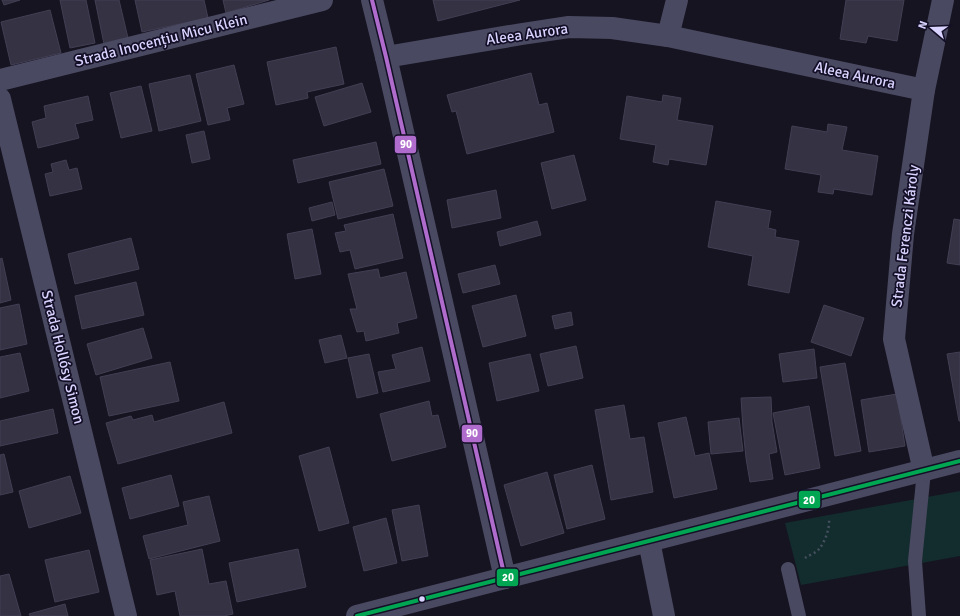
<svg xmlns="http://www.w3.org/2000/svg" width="960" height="616" font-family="Signika,sans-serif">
  <rect width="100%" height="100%" fill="#161421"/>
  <path fill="#132c2d" d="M960 491V556L801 585 785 523Z"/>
  <g fill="#343243" stroke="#433f54">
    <path d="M2 0H20L4 5Z"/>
    <path d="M60 0H86L95 43 70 48Z"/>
    <path d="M95 0H119L128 38 104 44Z"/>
    <path d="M135 0H204L208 18 142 32Z"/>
    <path d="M223 0H269L226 13Z"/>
    <path d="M433 0H520L438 21Z"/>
    <path d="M846 0H904L897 41 868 36 866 43 840 39Z"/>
    <path d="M50 10 61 53 11 65 1 22Z"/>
    <path d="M336 47 344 84 307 92 308 98 276 105 267 62Z"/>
    <path d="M234 65 244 104 227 108 230 120 208 125 196 74Z"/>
    <path d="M531 73 539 105 547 103 554 132 467 154 456 111 452 112 447 95Z"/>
    <path d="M190 75 201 121 159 131 149 84Z"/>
    <path d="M362 83 371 112 324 126 315 97Z"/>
    <path d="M141 86 152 131 121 138 110 93Z"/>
    <path d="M663 95 681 98 677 120 713 126 706 165 669 159 668 165 653 162 656 145 620 139 627 96 662 102Z"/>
    <path d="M88 96 93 120 75 124 79 138 38 148 32 122 46 118 44 106Z"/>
    <path d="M828 124 847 127 842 150 878 156 872 195 834 189 833 194 818 192 821 175 785 169 792 126 827 132Z"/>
    <path d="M204 131 210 159 192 163 186 135Z"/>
    <path d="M376 142 381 164 298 183 293 160Z"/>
    <path d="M574 155 586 200 552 209 541 163Z"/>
    <path d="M66 160 69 170 77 168 82 189 50 196 45 174 53 172 51 164Z"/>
    <path d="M384 169 393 206 338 219 329 182Z"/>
    <path d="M496 190 501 218 452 228 447 200Z"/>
    <path d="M716 201 771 211 768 228 776 230 775 237 799 241 789 293 748 285 753 256 708 247Z"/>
    <path d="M332 202 335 215 312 221 309 208Z"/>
    <path d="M393 214 403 258 355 269 350 250 340 252 335 233 346 231 344 225Z"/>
    <path d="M954 219 960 220V265L947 263Z"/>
    <path d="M537 221 541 235 500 246 497 232Z"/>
    <path d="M312 229 321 274 295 279 287 234Z"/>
    <path d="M131 238 139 269 75 284 68 254Z"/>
    <path d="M2 258 11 300 0 303V259Z"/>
    <path d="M495 265 500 284 463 293 458 274Z"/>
    <path d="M378 269 380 278 406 272 417 318 397 323 399 333 366 341 364 331 357 332 350 309H357L348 274Z"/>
    <path d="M136 282 144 315 82 329 75 296Z"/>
    <path d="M516 295 526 336 483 347 472 306Z"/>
    <path d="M19 304 27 344 0 350V308Z"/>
    <path d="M824 305 864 318 851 356 811 342Z"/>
    <path d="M571 312 573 325 555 329 552 316Z"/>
    <path d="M143 328 152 358 96 375 87 344Z"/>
    <path d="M341 335 347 358 325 363 319 340Z"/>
    <path d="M576 346 583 378 548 386 540 354Z"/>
    <path d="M422 347 430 381 383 392 378 372 396 369 392 355Z"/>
    <path d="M814 349 817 378 783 382 779 354Z"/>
    <path d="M960 352V421H959L947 354Z"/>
    <path d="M20 353 29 391 0 398V357Z"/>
    <path d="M369 354 378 393 357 398 348 358Z"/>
    <path d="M530 354 539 391 497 401 489 363Z"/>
    <path d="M170 362 179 401 109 416 100 377Z"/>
    <path d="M845 363 861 451 835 456 820 367Z"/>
    <path d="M897 394 905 446 869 452 861 400Z"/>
    <path d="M771 397 772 422 777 452 769 454 773 479 750 482 746 458 743 428 741 398Z"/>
    <path d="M429 401 432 416 438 415 446 447 392 461 380 414Z"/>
    <path d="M224 402 232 433 118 464 106 423 131 416 133 420 152 415 154 422Z"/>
    <path d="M624 405 630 439 644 437 653 492 611 500 595 410Z"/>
    <path d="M809 406 820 468 785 475 773 413Z"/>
    <path d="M53 409 58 433 0 446V421Z"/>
    <path d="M686 417 695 456 709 453 717 489 674 498 658 423Z"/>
    <path d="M739 418 743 451 711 454 708 422Z"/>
    <path d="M329 447 349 523 319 531 299 456Z"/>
    <path d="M4 454 13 492 0 495V455Z"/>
    <path d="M592 465 605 519 567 529 554 475Z"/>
    <path d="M547 472 564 533 521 546 504 485Z"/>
    <path d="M171 475 179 506 130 519 122 488Z"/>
    <path d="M70 476 81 513 29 528 19 491Z"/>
    <path d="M209 496 220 541 149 559 143 536 188 525 183 502Z"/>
    <path d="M419 505 428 556 402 561 392 510Z"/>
    <path d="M386 518 397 563 364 571 353 527Z"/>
    <path d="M202 549 209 584 226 581 233 614 224 616H180L175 591 157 595 150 560Z"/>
    <path d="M298 549 306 587 237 602 229 563Z"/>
    <path d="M89 550 99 592 55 602 45 560Z"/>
    <path d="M9 574 21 616H0V576Z"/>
    <path d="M65 604 68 616H30L29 614Z"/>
  </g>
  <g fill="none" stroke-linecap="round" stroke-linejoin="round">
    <path stroke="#44505f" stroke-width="2.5" stroke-dasharray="2 3" stroke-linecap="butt" d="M805 558C809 555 816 553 819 549 825 542 830 528 829 519"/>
    <g stroke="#4a4962" stroke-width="14">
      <path d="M788 569 799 616"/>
      <path d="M919 616 915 561 924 471"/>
    </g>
    <g stroke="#4a4962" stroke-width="22">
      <path d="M372 0 386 57 505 578"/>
      <path d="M668 36 677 0"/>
      <path d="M386 57 522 34 569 27 612 28 668 36 924 90"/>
      <path d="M0 80 322 0"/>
      <path d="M0 99 126 616"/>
      <path d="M924 471 894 339 903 234 924 90 943 0"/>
      <path d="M649 541 664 616"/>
      <path d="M357 616 960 461"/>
    </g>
    <defs>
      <path id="bus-1" d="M372 0 386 57 505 578"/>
      <path id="bus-2" d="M357 616 960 461"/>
    </defs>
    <use href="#bus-1" stroke="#130f26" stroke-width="7"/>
    <use href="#bus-2" stroke="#130f26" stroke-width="7"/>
    <use href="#bus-1" stroke="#b06ccc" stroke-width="4"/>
    <use href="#bus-2" stroke="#00a651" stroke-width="4"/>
  </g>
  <circle fill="#d9d4ff" stroke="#130f26" stroke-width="1.5" cx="422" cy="599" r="3.5"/>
  <g text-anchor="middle" stroke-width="3.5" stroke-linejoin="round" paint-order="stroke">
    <g font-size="15" fill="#d9d4ff" stroke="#130f26">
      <text transform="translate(527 34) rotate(-8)" y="5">Aleea Aurora</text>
      <text transform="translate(161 40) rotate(-14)" y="5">Strada Inocențiu Micu Klein</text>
      <text transform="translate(855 75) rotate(12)" y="5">Aleea Aurora</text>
      <text transform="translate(905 236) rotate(-83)" y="5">Strada Ferenczi Károly</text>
      <text transform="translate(63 357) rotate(76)" y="5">Strada Hollósy Simon</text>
    </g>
  </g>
  <g stroke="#130f26" stroke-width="1.5">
    <rect x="394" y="135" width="23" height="19" rx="4" fill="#b06ccc"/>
    <rect x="461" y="424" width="22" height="19" rx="4" fill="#b06ccc"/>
    <rect x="798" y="490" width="23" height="19" rx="4" fill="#00a651"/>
    <rect x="496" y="568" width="23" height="19" rx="4" fill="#00a651"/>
  </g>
  <g font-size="11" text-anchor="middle" font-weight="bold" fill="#fff">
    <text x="406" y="148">90</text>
    <text x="472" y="437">90</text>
    <text x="809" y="504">20</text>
    <text x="508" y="581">20</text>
  </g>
  <g transform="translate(932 28) rotate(289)" stroke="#130f26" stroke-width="3" paint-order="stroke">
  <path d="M0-3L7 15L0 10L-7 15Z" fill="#d9d4ff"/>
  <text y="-6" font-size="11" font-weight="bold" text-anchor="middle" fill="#d9d4ff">N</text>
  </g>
</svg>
